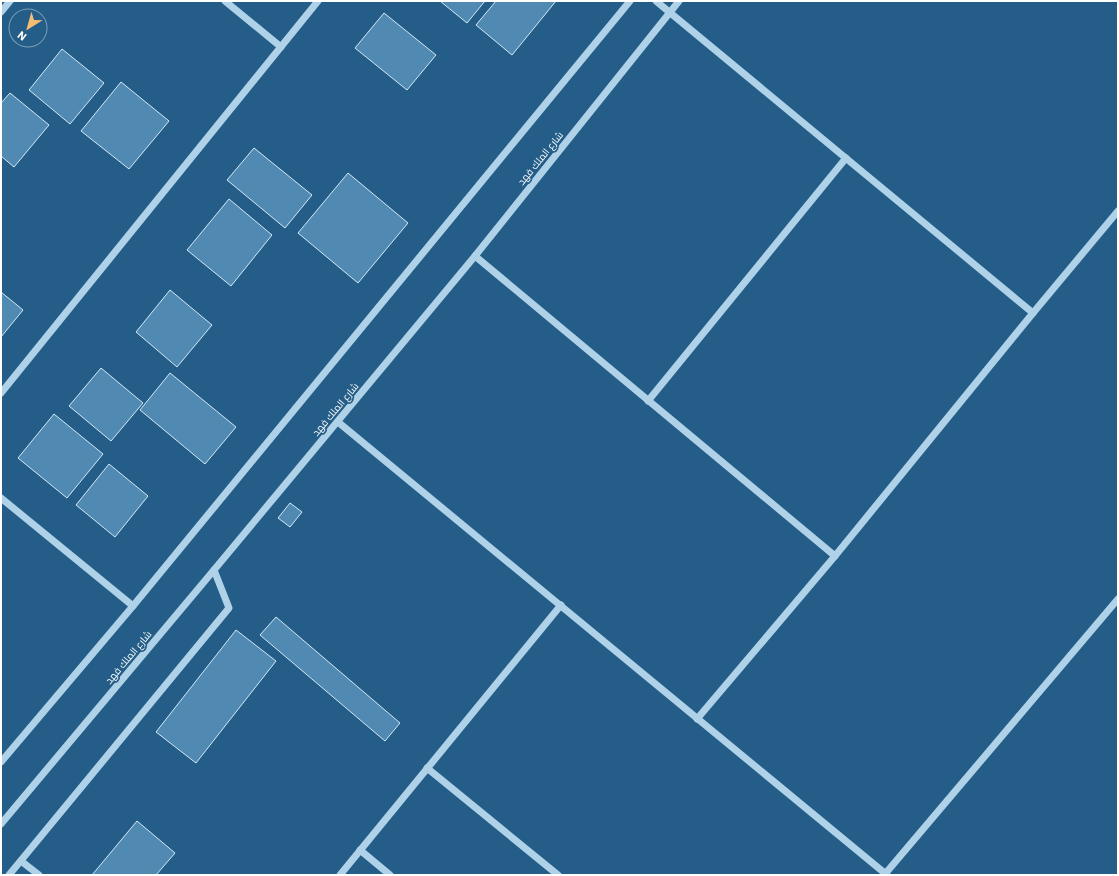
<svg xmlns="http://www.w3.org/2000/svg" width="1119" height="876" font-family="'IBM Plex Sans',Cairo,sans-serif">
  <rect width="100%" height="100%" fill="#245e88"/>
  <g fill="#5089b2" stroke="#d4e9f7">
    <path d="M440 1H485L467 23Z"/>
    <path d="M496 1H556L512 55 476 25Z"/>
    <path d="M384 13 436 55 407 90 355 48Z"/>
    <path d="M62 49 104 83 70 124 29 90Z"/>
    <path d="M121 82 169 121 129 169 81 131Z"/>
    <path d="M10 93 49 125 14 167 1 156V103Z"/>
    <path d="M254 148 312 195 285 228 227 180Z"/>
    <path d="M348 173 408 223 358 283 298 233Z"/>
    <path d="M229 199 272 235 231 286 187 250Z"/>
    <path d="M170 290 212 325 177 367 136 332Z"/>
    <path d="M1 292 23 310 1 337Z"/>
    <path d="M101 368 143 403 111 441 69 406Z"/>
    <path d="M170 373 236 427 205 464 140 410Z"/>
    <path d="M54 414 103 454 67 498 18 458Z"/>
    <path d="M109 464 148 496 115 537 76 505Z"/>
    <path d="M290 503 302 512 290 527 278 518Z"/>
    <path d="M276 617 400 723 385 741 260 635Z"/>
    <path d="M236 630 276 661 196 763 156 732Z"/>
    <path d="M137 821 175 853 156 875H92Z"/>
  </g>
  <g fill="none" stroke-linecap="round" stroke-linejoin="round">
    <g stroke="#b0d2e9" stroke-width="7">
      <path d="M225 1 281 47"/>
      <path d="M656 1 1033 313"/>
      <path d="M1 12 10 1"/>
      <path d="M475 256 835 556"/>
      <path d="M1 393 318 1"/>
      <path d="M648 401 846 158"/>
      <path d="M338 422 887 875"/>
      <path d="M1 498 133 606"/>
      <path d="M697 719 835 556 1033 313 1118 211"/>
      <path d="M1 762 133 606 630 1"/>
      <path d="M427 768 558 875"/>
      <path d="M1 824 214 570 475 256 679 1"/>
      <path d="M360 850 390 875"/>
      <path d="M21 861 39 875"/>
      <path d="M885 874 1118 599"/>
      <path d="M9 875 229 608 214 570"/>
      <path d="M340 875 561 605"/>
    </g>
  </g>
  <g text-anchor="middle" stroke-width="3.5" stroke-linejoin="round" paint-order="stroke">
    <g font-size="10" fill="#fff" stroke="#245e88">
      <text transform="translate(540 158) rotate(-51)" y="4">شارع الملك فهد</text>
      <text transform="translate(335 409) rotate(-50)" y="4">شارع الملك فهد</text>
      <text transform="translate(128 657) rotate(-50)" y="4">شارع الملك فهد</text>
    </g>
  </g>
  <rect width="1119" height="876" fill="none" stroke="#ffffff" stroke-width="4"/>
  <g transform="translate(28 28) rotate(217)"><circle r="19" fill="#245e88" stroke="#7c9eb8"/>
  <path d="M0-3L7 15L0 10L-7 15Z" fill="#f4bd73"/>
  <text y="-6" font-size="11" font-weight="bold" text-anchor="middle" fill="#ffffff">N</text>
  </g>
</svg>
